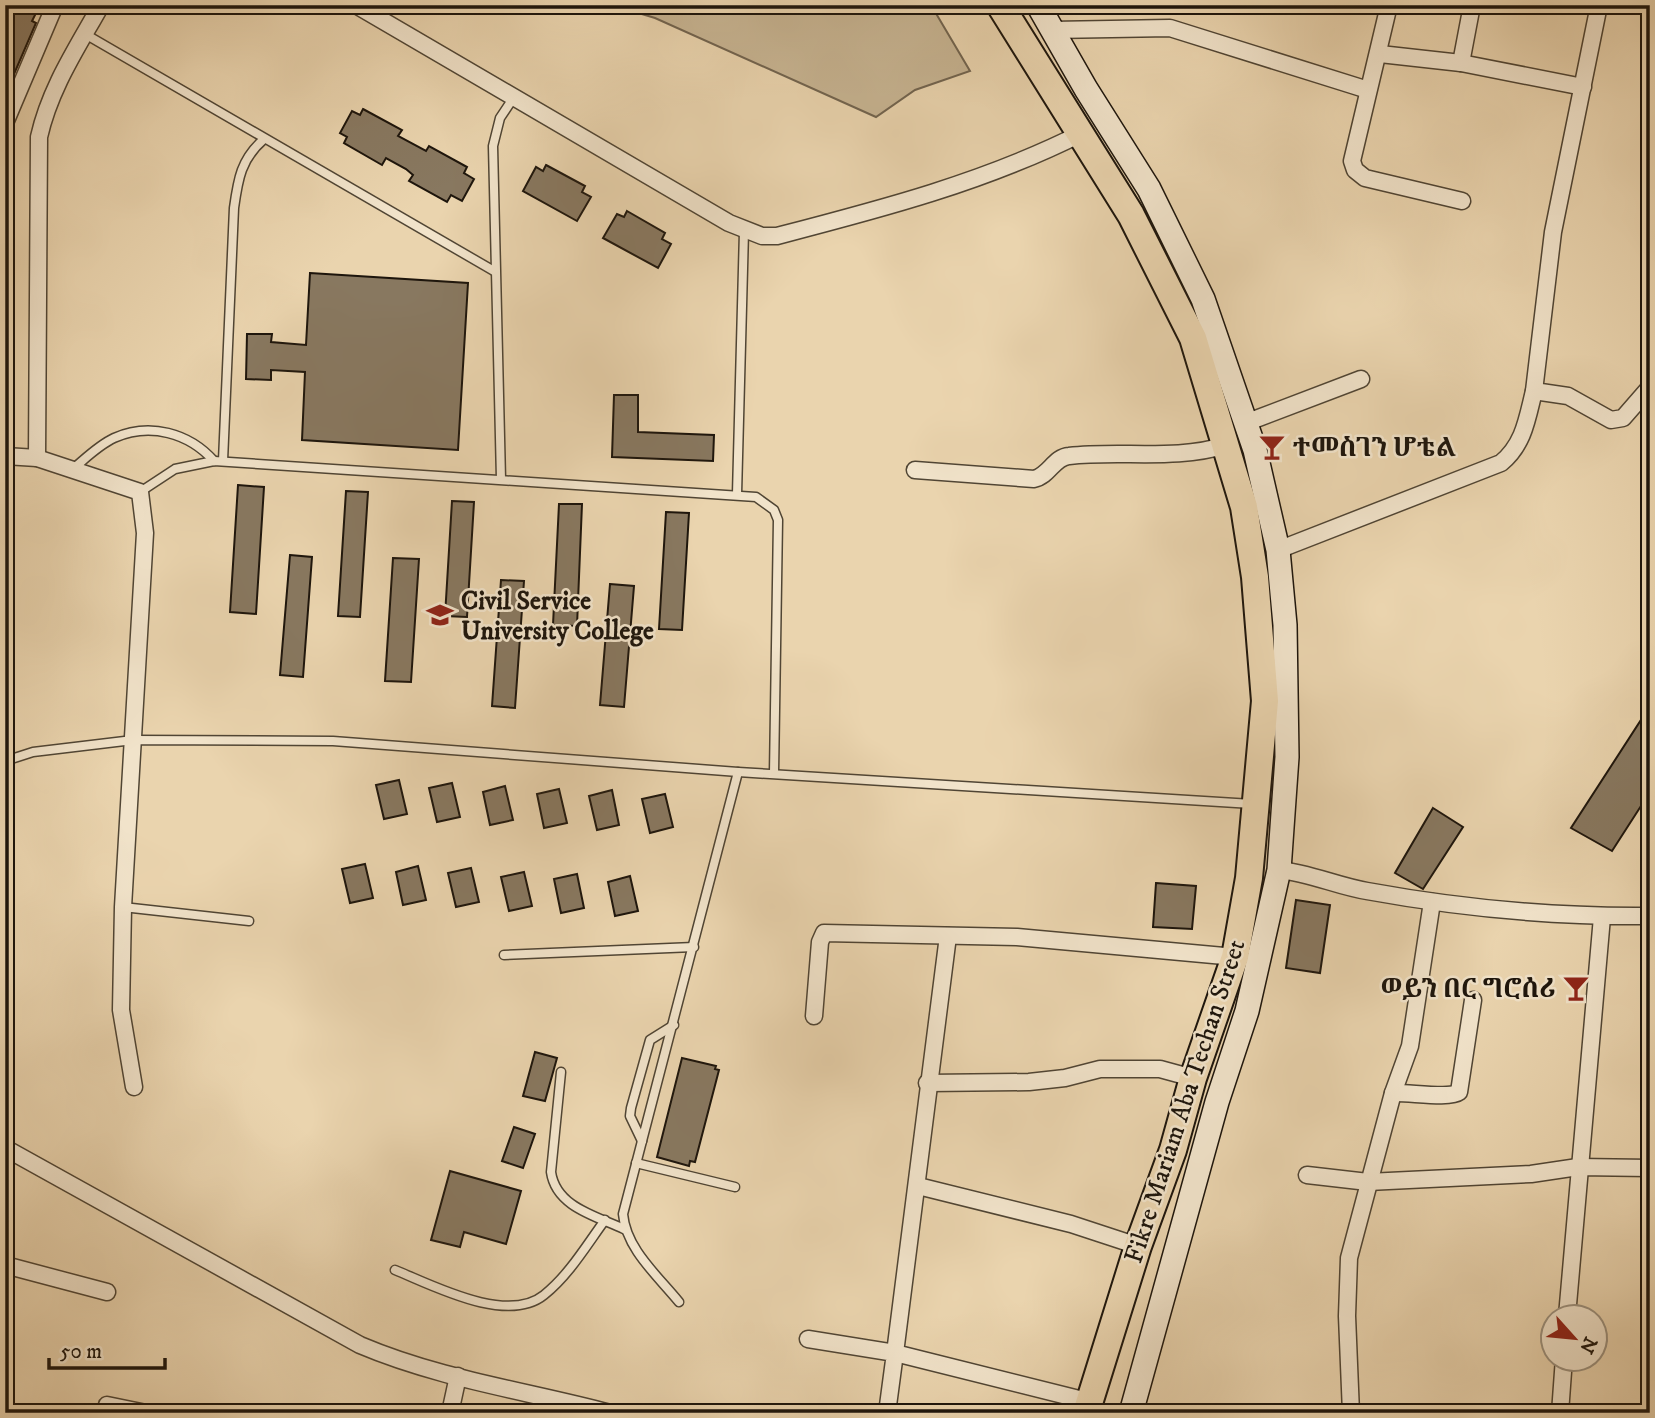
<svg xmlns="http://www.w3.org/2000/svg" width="1655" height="1418" font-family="'IM FELL DW Pica','Noto Serif Ethiopic',serif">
  <rect width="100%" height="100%" fill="#ead4ae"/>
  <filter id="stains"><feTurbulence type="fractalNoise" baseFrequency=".00286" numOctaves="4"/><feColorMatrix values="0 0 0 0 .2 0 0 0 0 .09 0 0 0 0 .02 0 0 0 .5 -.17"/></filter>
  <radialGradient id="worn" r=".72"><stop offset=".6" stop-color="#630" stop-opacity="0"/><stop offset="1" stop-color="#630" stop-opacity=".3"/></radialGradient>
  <path fill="#c7b492" stroke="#72644f" stroke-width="2" d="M612 5H931L970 71 915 90 876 117 655 18Z"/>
  <g fill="#887860" stroke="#1d150c" stroke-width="2">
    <path d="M5 5H40L32 21 36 23 5 95Z"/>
    <path d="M363 109 402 130 398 136 426 151 429 146 467 167 464 173 474 179 462 201 451 195 447 202 409 181 413 175 406 169 386 158 382 165 344 143 347 137 340 133 352 111 360 115Z"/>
    <path d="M546 165 585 186 582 192 591 197 577 221 523 191 536 167 543 171Z"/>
    <path d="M627 211 665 233 662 239 671 244 658 268 603 238 617 214 624 217Z"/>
    <path d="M310 273 468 283 458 450 302 440 305 372 271 370V380L246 379 247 334H272L271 342 306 345Z"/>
    <path d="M614 395H638V432L714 435 713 461 612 457Z"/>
    <path d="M238 485 264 487 256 614 230 612Z"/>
    <path d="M346 491 368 492 360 617 338 616Z"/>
    <path d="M452 501 474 502 467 617 445 616Z"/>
    <path d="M559 504H582L577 626 553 625Z"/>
    <path d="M666 512 689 513 682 630 659 629Z"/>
    <path d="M290 555 312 557 303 677 280 675Z"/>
    <path d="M393 558 419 559 411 682 385 681Z"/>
    <path d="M501 580 524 581 515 708 492 706Z"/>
    <path d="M610 584 634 586 624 707 600 705Z"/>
    <path d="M1650 706V792L1612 851 1571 828Z"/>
    <path d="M399 780 407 814 384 819 376 785Z"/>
    <path d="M452 783 460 817 437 822 429 788Z"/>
    <path d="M505 786 513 820 490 825 483 792Z"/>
    <path d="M559 789 567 823 544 828 537 794Z"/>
    <path d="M612 790 619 825 597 830 589 796Z"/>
    <path d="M665 794 673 827 650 833 642 799Z"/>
    <path d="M1433 808 1463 827 1423 889 1395 873Z"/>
    <path d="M365 864 373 898 350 903 342 869Z"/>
    <path d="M418 866 426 900 403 905 396 872Z"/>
    <path d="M471 868 479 902 456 907 448 873Z"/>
    <path d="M524 872 532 906 509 911 501 877Z"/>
    <path d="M577 874 584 908 561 913 554 879Z"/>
    <path d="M630 876 638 911 615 916 608 882Z"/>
    <path d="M1156 883 1196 886 1192 929 1153 927Z"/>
    <path d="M1296 900 1330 905 1320 973 1286 968Z"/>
    <path d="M535 1052 557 1058 545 1101 523 1096Z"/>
    <path d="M682 1058 716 1066 715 1069 719 1070 695 1162 690 1161 689 1166 657 1157Z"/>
    <path d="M514 1127 535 1134 523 1168 502 1161Z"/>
    <path d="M450 1171 521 1191 506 1244 464 1232 460 1247 431 1240Z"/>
  </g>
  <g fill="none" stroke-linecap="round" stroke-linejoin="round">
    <defs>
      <g id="lane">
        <path d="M85 34 494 271"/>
        <path d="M223 461 234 208C238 179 241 159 264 139"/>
        <path d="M74 468C87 457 99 445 114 438 150 422 189 433 214 461"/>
        <path d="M501 479 493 146 500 118 514 97"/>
        <path d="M140 492 175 469 214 461 756 497 774 510 778 520 774 773"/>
        <path d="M737 494 744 231"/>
        <path d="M5 761 33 752 133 740 333 741 738 772 1252 804"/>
        <path d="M123 907 249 921"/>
        <path d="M504 955 694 947"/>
        <path d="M561 1072 551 1172C556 1207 596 1216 624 1229"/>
        <path d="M642 1141 630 1116 631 1108 650 1040 674 1025"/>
        <path d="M636 1163 735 1187"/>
        <path d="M395 1270C432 1285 507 1325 544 1295 569 1275 586 1246 605 1220"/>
        <path d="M679 1302C658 1276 626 1249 623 1214L738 772"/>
      </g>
      <g id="street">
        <path d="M356 5 729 223 762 236H777C881 209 985 182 1082 133"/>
        <path d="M1389 5 1352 161 1355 170 1365 178 1462 201"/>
        <path d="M1599 5 1553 232 1534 391 1568 396 1611 420 1623 418 1650 387"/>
        <path d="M1052 30 1170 28 1368 90"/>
        <path d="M1380 54 1461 63 1583 87"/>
        <path d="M1461 63 1472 5"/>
        <path d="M5 123 55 5"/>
        <path d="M1248 422 1361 379"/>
        <path d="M5 456 37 458 140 492 145 533 123 907 121 1010 134 1087"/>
        <path d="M37 458 39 137C50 88 77 48 101 5"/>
        <path d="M915 470 1034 479C1049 476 1054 457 1069 456 1121 450 1176 461 1226 445"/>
        <path d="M1278 550 1501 463C1524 444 1527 419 1534 391"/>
        <path d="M1279 870C1310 873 1337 886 1367 891 1460 908 1556 917 1650 916"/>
        <path d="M948 936 895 1353 1087 1401"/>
        <path d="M814 1016 820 942 824 933 1017 937 1235 957"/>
        <path d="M927 1083 1029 1082 1065 1078 1100 1069H1160L1193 1078"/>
        <path d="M1393 1093C1408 1092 1450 1099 1459 1092L1473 1000"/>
        <path d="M5 1148 360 1345C440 1379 527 1391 610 1413"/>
        <path d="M1307 1175 1368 1182 1531 1174 1578 1167 1650 1168"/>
        <path d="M918 1186 1071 1224 1138 1246"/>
        <path d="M5 1265 107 1292"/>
        <path d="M1567 1316 1602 917"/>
        <path d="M808 1339 895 1353 887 1413"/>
        <path d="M107 1405 146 1413"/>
        <path d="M450 1413 458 1376"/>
        <path d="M1351 1413 1347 1316 1349 1258 1393 1093 1410 1046 1432 902"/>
        <path d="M1560 1413 1564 1358"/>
      </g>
      <path id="secondary" d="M1038 5 1086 89 1149 189 1203 299 1255 450 1278 550 1285 625 1287 757 1279 870 1247 1011 1217 1102 1131 1413"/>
      <path id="primary" d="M1000 5 1131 215 1193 338 1244 507 1255 577 1265 701 1249 878 1235 957 1193 1078 1173 1150 1138 1246 1086 1413"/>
    </defs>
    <use href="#lane" stroke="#504534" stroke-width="11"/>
    <use href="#street" stroke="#504534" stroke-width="19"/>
    <use href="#secondary" stroke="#1d150c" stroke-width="26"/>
    <use href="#primary" stroke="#1d150c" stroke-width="30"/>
    <use href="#lane" stroke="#f1e3ca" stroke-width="8"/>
    <use href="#street" stroke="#f1e3ca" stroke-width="16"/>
    <use href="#secondary" stroke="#f1e3ca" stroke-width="23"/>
    <use href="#primary" stroke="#ead4ae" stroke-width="26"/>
  </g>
  <defs>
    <symbol id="bar-bare" viewBox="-9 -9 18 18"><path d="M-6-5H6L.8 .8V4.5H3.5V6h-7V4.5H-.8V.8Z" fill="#8f2418" stroke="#f1e3ca" stroke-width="2.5" paint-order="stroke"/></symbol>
    <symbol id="university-bare" viewBox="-9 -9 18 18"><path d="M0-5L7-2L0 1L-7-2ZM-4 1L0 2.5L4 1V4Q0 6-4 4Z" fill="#8f2418" stroke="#f1e3ca" stroke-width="2.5" paint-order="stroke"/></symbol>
  </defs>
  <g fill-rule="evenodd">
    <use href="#bar-bare" x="1253" y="428" width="38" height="38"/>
    <use href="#university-bare" x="421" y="596" width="38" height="38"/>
    <use href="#bar-bare" x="1557" y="969" width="38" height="38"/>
  </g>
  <g text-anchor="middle" stroke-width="5" stroke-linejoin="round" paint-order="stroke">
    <g font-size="26" font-weight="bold" fill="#1d150c" stroke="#f1e3ca" text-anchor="start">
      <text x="1293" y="456">ተመስገን ሆቴል</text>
      <text x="461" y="609">Civil Service<tspan x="461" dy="30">University College</tspan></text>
      <text x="1555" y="997" text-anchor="end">ወይን በር ግሮሰሪ</text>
    </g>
    <g font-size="26" fill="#1d150c" stroke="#f1e3ca">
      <text transform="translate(1184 1101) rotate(-72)" y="9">Fikre Mariam Aba Techan Street</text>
    </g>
  </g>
  <rect width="1655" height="1418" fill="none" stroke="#ead4ae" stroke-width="28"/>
  <rect x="7" y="7" width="1641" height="1404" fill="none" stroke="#1d150c" stroke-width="3.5"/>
  <rect x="14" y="14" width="1627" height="1390" fill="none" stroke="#1d150c" stroke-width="2"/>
  <g transform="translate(1574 1338) rotate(117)"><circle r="33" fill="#f1e3ca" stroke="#9c917e" stroke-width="2"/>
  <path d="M0-5L12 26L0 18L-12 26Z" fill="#8f2418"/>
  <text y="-10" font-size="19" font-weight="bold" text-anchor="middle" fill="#1d150c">N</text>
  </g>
  <path d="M49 1358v10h116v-10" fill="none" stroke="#1d150c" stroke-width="3.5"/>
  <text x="60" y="1358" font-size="21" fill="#1d150c" stroke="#f1e3ca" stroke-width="5" paint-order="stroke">50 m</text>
  <rect width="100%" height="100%" filter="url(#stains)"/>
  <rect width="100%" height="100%" fill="url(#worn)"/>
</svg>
